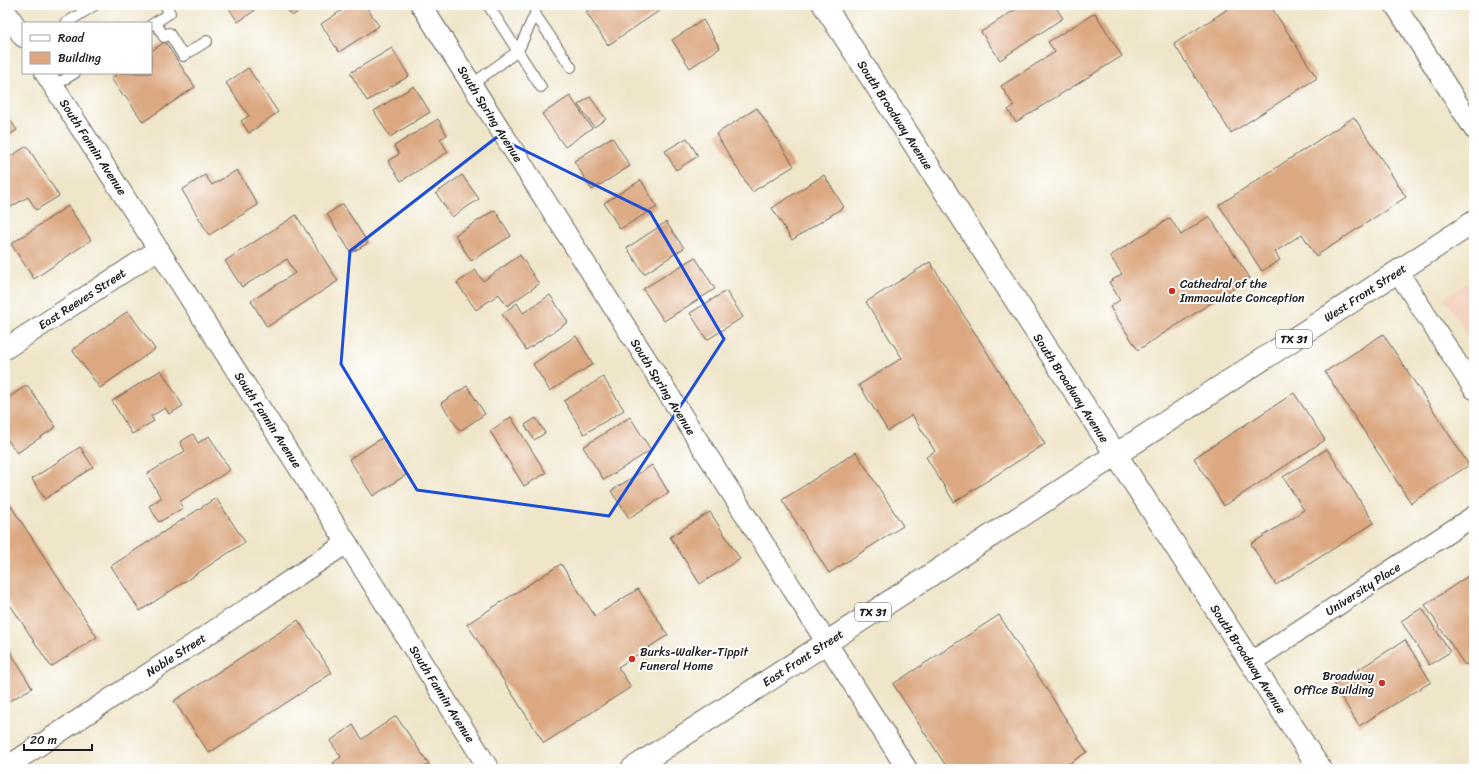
<svg xmlns="http://www.w3.org/2000/svg" width="1479" height="774" font-family="Sriracha,sans-serif">
  <rect width="100%" height="100%" fill="#fff"/>
  <filter id="ink" filterUnits="userSpaceOnUse"><feTurbulence type="fractalNoise" baseFrequency=".025" numOctaves="2"/><feDisplacementMap in="SourceGraphic" scale="8" xChannelSelector="R" yChannelSelector="G"/><feConvolveMatrix kernelMatrix="1 2 1 2 8 2 1 2 1" color-interpolation-filters="sRGB"/></filter>
  <filter id="wash" filterUnits="userSpaceOnUse"><feTurbulence type="fractalNoise" baseFrequency=".012" numOctaves="4" result="noise"/><feDisplacementMap in="SourceGraphic" scale="16" xChannelSelector="R" yChannelSelector="G"/><feGaussianBlur stdDeviation="0.9" result="paint"/><feColorMatrix in="noise" values="0 0 0 0 0 0 0 0 0 0 0 0 0 0 0 0 0 1.4 0 .05"/><feComposite in="paint" operator="in"/></filter>
  <g filter="url(#wash)">
    <rect width="100%" height="100%" fill="#efe5c9"/>
    <path fill="#f4d3c1" d="M1474 279V345L1444 298Z"/>
    <g id="blocks">
      <g fill="#dba881">
        <path d="M227 5H251L254 11 238 22Z"/>
        <path d="M285 5H308L292 16Z"/>
        <path d="M350 5H365L379 26 339 52 321 24Z"/>
        <path d="M596 5H668L608 45 586 12Z"/>
        <path d="M1022 5H1054L1063 18 1000 60 981 32Z"/>
        <path d="M1234 5H1270L1317 78 1231 133 1174 44Z"/>
        <path d="M1095 13 1122 56 1016 122 1008 110 1014 106 1001 86 1055 52 1048 42Z"/>
        <path d="M703 20 720 48 690 68 672 40Z"/>
        <path d="M165 42 195 87 143 122 125 95 123 96 111 78 118 73H151V51Z"/>
        <path d="M392 48 409 76 367 101 350 73Z"/>
        <path d="M248 68 278 112 249 133 241 121 249 116 226 83Z"/>
        <path d="M414 86 430 112 390 137 374 111Z"/>
        <path d="M570 96 592 128 565 147 542 114Z"/>
        <path d="M590 97 606 119 594 127 578 105Z"/>
        <path d="M757 108 794 166 752 192 716 134Z"/>
        <path d="M5 112 17 130 5 138Z"/>
        <path d="M1354 117 1406 197 1316 256 1302 234 1275 252 1280 260 1262 271 1219 205Z"/>
        <path d="M438 119 447 135 440 139 448 152 401 181 388 161 399 154 394 146Z"/>
        <path d="M612 137 630 166 592 190 574 161Z"/>
        <path d="M687 138 698 156 676 170 665 151Z"/>
        <path d="M27 146 59 196 36 210 28 197 9 208 5 201V160Z"/>
        <path d="M237 170 258 205 209 235 182 190 205 175 212 185Z"/>
        <path d="M462 175 479 199 452 217 436 193Z"/>
        <path d="M824 175 844 207 792 240 772 208Z"/>
        <path d="M641 180 657 207 620 229 604 203Z"/>
        <path d="M343 204 368 243 351 253 327 214Z"/>
        <path d="M68 206 91 240 34 279 11 244Z"/>
        <path d="M495 210 511 236 471 261 455 235Z"/>
        <path d="M296 215 338 281 267 327 251 301 295 273 287 259 242 287 225 261Z"/>
        <path d="M1209 216 1250 278 1138 350 1110 307 1120 300 1109 282 1122 274 1110 256 1170 218 1181 235Z"/>
        <path d="M666 222 684 248 644 274 627 248Z"/>
        <path d="M520 255 539 284 507 306 499 294 476 310 457 283 475 270 483 281Z"/>
        <path d="M695 257 715 289 664 321 643 289Z"/>
        <path d="M930 262 1045 444 954 502 926 457 935 451 912 415 888 431 859 385 902 358 866 302Z"/>
        <path d="M726 291 743 317 707 340 690 313Z"/>
        <path d="M550 295 568 322 526 350 502 314 517 303 523 313Z"/>
        <path d="M128 311 155 349 100 388 72 350Z"/>
        <path d="M1383 334 1469 465 1411 503 1325 372Z"/>
        <path d="M576 336 593 364 550 391 533 364Z"/>
        <path d="M161 370 183 406 169 414 165 408 151 416 154 421 132 434 112 401Z"/>
        <path d="M603 377 624 410 584 434 564 401Z"/>
        <path d="M27 385 56 427 17 453 5 436V423L8 421 5 416V400Z"/>
        <path d="M467 386 485 414 460 431 441 403Z"/>
        <path d="M1294 393 1325 440 1224 506 1194 458Z"/>
        <path d="M511 417 546 473 524 486 490 431Z"/>
        <path d="M630 417 651 450 604 480 583 447Z"/>
        <path d="M536 418 545 433 534 440 525 425Z"/>
        <path d="M193 434 198 443 209 436 230 470 179 502 183 508 159 522 149 506 161 498 147 474 185 451 180 442Z"/>
        <path d="M382 438 406 475 373 496 349 459Z"/>
        <path d="M80 447 93 467 45 499 32 479Z"/>
        <path d="M1327 449 1374 523 1276 585 1251 544 1304 510 1283 477Z"/>
        <path d="M856 452 903 526 829 573 782 500Z"/>
        <path d="M652 465 669 493 629 518 611 491Z"/>
        <path d="M5 497 97 637 51 667 5 597Z"/>
        <path d="M216 498 245 542 140 611 111 566Z"/>
        <path d="M710 512 740 559 700 584 670 537Z"/>
        <path d="M561 564 595 616 638 589 668 635 618 667 631 687 544 743 467 624Z"/>
        <path d="M1474 572V666L1464 664 1425 605Z"/>
        <path d="M1422 608 1450 652 1429 665 1401 621Z"/>
        <path d="M999 615 1087 752 1061 769H948L893 684Z"/>
        <path d="M298 620 332 673 209 753 174 701Z"/>
        <path d="M1405 640 1431 682 1359 726 1334 685Z"/>
        <path d="M8 648 32 688 8 702 5 697V650Z"/>
        <path d="M396 716 429 764 422 769H338L333 763 341 757 330 741 353 725 362 739Z"/>
      </g>
    </g>
  </g>
  <g filter="url(#ink)">
    <use href="#blocks" fill-opacity="0" stroke="#666259" stroke-width="1"/>
    <g fill="none" stroke-linecap="round" stroke-linejoin="round">
      <defs>
        <g id="lane">
          <path d="M488 5 541 87"/>
          <path d="M535 14 571 67"/>
          <path d="M66 23 95 5"/>
          <path d="M156 23 164 37 169 33 183 56 207 41"/>
          <path d="M151 25 170 13 165 5"/>
          <path d="M471 85 518 51 535 14 536 5"/>
          <path d="M53 86 75 73"/>
        </g>
        <g id="street">
          <path d="M421 5 907 769"/>
          <path d="M1395 5 1474 129"/>
          <path d="M5 10 23 37"/>
          <path d="M45 73 347 543 489 769"/>
          <path d="M1398 272 1474 389"/>
          <path d="M5 349 159 249"/>
          <path d="M1251 662 1474 516"/>
          <path d="M5 768 347 543"/>
        </g>
        <g id="primary">
          <path d="M824 5 1320 769"/>
          <path d="M632 769 1474 222"/>
        </g>
      </defs>
      <use href="#lane" stroke="#666259" stroke-width="12"/>
      <use href="#street" stroke="#666259" stroke-width="22"/>
      <use href="#primary" stroke="#666259" stroke-width="24"/>
      <use href="#lane" stroke="#fff" stroke-width="10"/>
      <use href="#street" stroke="#fff" stroke-width="20"/>
      <use href="#primary" stroke="#fff" stroke-width="22"/>
    </g>
  </g>
  <path fill="none" stroke="#1d4ed8" stroke-width="3" stroke-linejoin="round" d="M497 137 650 212 724 339 609 516 417 490 341 364 350 251Z"/>
  <g fill="#c8321e" stroke="#fff" stroke-width="1.5">
    <circle cx="1172" cy="291" r="4"/>
    <circle cx="632" cy="659" r="4"/>
    <circle cx="1382" cy="683" r="4"/>
  </g>
  <g text-anchor="middle" stroke-width="4" stroke-linejoin="round" paint-order="stroke">
    <g fill="#fff" stroke="#606060" stroke-width="1">
      <rect x="1276" y="330" width="36" height="18" rx="3"/>
      <rect x="855" y="603" width="36" height="18" rx="3"/>
    </g>
    <g font-size="11" font-weight="bold" fill="#1c1c1c">
      <text x="1294" y="343">TX 31</text>
      <text x="873" y="616">TX 31</text>
    </g>
    <g font-size="12" fill="#1c1c1c" stroke="#fff">
      <text transform="translate(490 114) rotate(58)" y="4">South Spring Avenue</text>
      <text transform="translate(895 115) rotate(57)" y="4">South Broadway Avenue</text>
      <text transform="translate(93 147) rotate(57)" y="4">South Fannin Avenue</text>
      <text transform="translate(1365 293) rotate(-33)" y="4">West Front Street</text>
      <text transform="translate(82 299) rotate(-33)" y="4">East Reeves Street</text>
      <text transform="translate(663 387) rotate(58)" y="4">South Spring Avenue</text>
      <text transform="translate(1071 388) rotate(57)" y="4">South Broadway Avenue</text>
      <text transform="translate(268 420) rotate(57)" y="4">South Fannin Avenue</text>
      <text transform="translate(1363 589) rotate(-33)" y="4">University Place</text>
      <text transform="translate(176 655) rotate(-33)" y="4">Noble Street</text>
      <text transform="translate(803 658) rotate(-33)" y="4">East Front Street</text>
      <text transform="translate(1248 659) rotate(57)" y="4">South Broadway Avenue</text>
      <text transform="translate(442 694) rotate(58)" y="4">South Fannin Avenue</text>
    </g>
    <g font-size="12" fill="#1c1c1c" stroke="#fff" text-anchor="start">
      <text x="1180" y="288">Cathedral of the<tspan x="1180" dy="14">Immaculate Conception</tspan></text>
      <text x="640" y="656">Burks-Walker-Tippit<tspan x="640" dy="14">Funeral Home</tspan></text>
      <text x="1374" y="680" text-anchor="end">Broadway<tspan x="1374" dy="14">Office Building</tspan></text>
    </g>
  </g>
  <rect width="1479" height="774" fill="none" stroke="#fff" stroke-width="20"/>
  <rect x="22" y="22" width="130" height="52" fill="#ffffff" stroke="#a4a4a4"/>
  <rect x="30" y="35" width="20" height="6" fill="#ffffff" stroke="#a4a4a4"/>
  <text x="58" y="42" font-size="12" fill="#1c1c1c">Road</text>
  <rect x="30" y="52" width="20" height="12" fill="#dba881" stroke="#a4a4a4"/>
  <text x="58" y="62" font-size="12" fill="#1c1c1c">Building</text>
  <path d="M24 744v6h68v-6" fill="none" stroke="#1c1c1c" stroke-width="2"/>
  <text x="30" y="744" font-size="12" fill="#1c1c1c" stroke="#ffffff" stroke-width="3" paint-order="stroke">20 m</text>
</svg>
